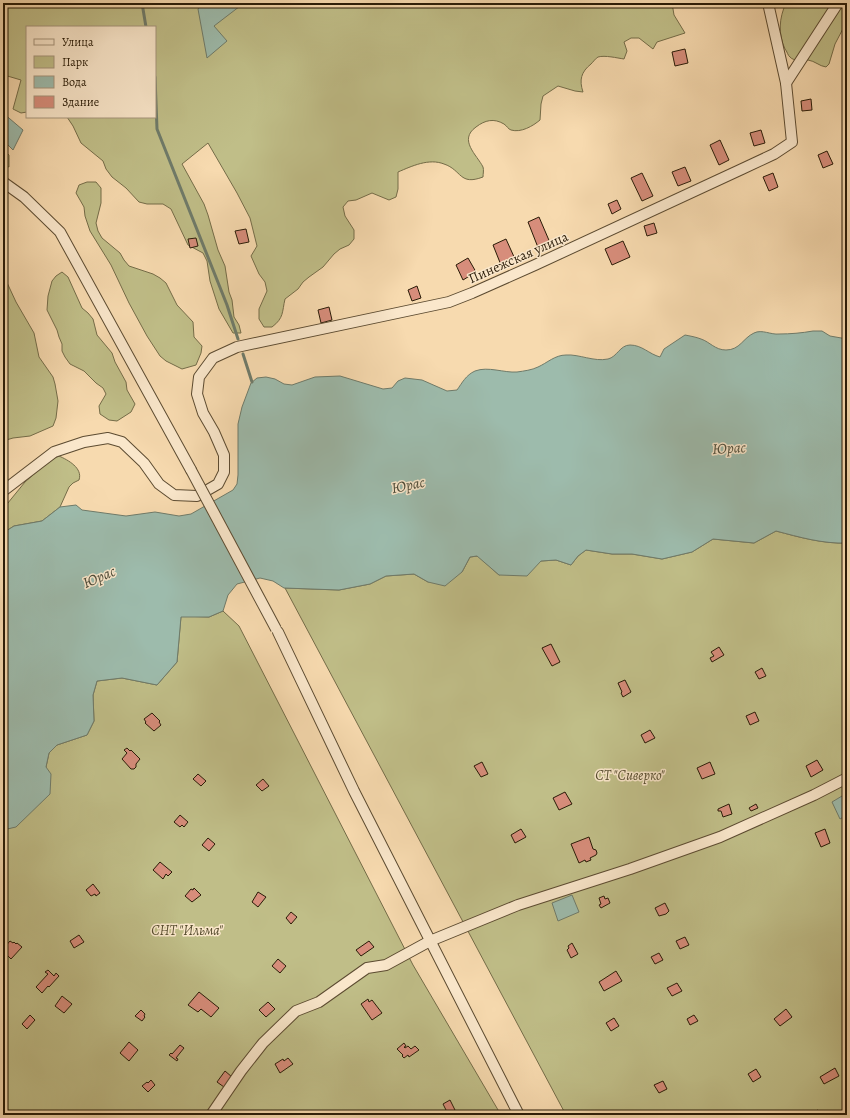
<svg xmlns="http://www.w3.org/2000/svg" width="850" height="1118" font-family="Alegreya,serif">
  <rect width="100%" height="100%" fill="#f7daaf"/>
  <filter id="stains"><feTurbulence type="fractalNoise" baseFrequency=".005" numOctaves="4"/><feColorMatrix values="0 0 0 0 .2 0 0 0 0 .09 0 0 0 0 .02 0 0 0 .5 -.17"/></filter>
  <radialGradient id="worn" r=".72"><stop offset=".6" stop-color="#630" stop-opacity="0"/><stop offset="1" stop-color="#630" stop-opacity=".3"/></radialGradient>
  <g fill="#c0be88" stroke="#746c48">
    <path d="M3 3H672L674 15 685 33 657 42 653 49 639 38H631L624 42 627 51 624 59C617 58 605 55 598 57 596 58 593 62 591 64 581 72 579 80 583 92L575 91 558 86 543 96 541 104 540 120C533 126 521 133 511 130 508 129 507 126 504 124 494 118 485 120 476 127 458 140 477 155 483 167 484 170 483 174 483 177 459 186 462 170 444 164 429 158 412 166 398 172V189L396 197 389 200 372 193 356 200 348 201 343 207 345 216 354 230V239L349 245 340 249 334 254 323 267 309 277 303 282 298 289 285 299C282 312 284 318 272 327H264L259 319V309L267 291 265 282 259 274 251 256 257 246 250 218 237 193 208 143 182 164 204 204 208 215 218 250 225 266 229 292 232 300 234 317 239 325 241 333H233L219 309 210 281 207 261 203 253 188 245 171 209 163 204H147L139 202 126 188 112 177 106 169 103 161 81 143 73 126 67 117H155V27H27V112L21 113 13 109 21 80 4 75 3 74Z"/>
    <path d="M786 3H847V21L835 44 829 64 826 67C819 66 815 61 808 60 803 59 794 62 790 57 788 56 787 51 785 49 778 34 779 18 786 3Z"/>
    <path d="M3 149 9 155V167L3 165Z"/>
    <path d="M87 182H96L101 188V203L96 223 98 231 102 238 120 253 124 260 129 266 153 274 160 278 166 283 177 305 193 322 194 337 202 346 201 353 196 365 182 369 166 361 160 356 147 336 129 303 111 265 90 231 85 216 84 207 76 193 79 185Z"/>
    <path d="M62 272 68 277 82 308 88 313 93 319 97 335 112 353 115 362 126 382 127 390 135 404 131 412 117 421 109 420 100 414 99 406 106 394 103 388 96 383 84 371 70 364 65 357 62 351V344L59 337 57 330 47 310 48 296 52 281 56 276Z"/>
    <path d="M3 274 16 302 34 333 39 357 53 377 55 384 58 401 56 418 53 426 30 436 13 438 3 441Z"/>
    <path d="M59 456C68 460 83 468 79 480L73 483 69 487 60 507 42 521 14 526 3 533V509L25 482 50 460Z"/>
    <path d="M776 531C799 537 823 544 847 543V1115H566L285 588 339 590 370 584 386 576 414 574 428 582 462 572 470 557 478 556 499 575 541 561 556 560 571 565 578 556 586 550 612 554H632L662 559 692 552 713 539 754 543Z"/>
    <path d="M223 611 239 626 413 965 501 1115H3V830L16 826 46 767 49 753 57 745 87 735 94 721 93 695 97 681 122 678 157 685 177 662 181 616 209 617Z"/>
  </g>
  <g fill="#9dbbac" stroke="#6f7b6a">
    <path d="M202 3H244L214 26 227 41 207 58 198 9Z"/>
    <path d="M3 113 23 130 13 150 3 140Z"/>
    <path d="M813 331H822L830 336 847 339V543C823 544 799 537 776 531L754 543 713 539 692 552 662 559 632 554H612L586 550 578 556 571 565 556 560 541 561 527 576 499 575 477 556 470 557 462 572 445 586 428 582 414 574 386 576 370 584 339 590 284 588 273 581 260 578 237 584 228 595 223 611 209 617H181L177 662 157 685 122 678 97 681 93 695 94 721 87 735 57 745 49 753 46 767 51 774 50 794 16 827 3 830V533L14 526 42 521 60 507 76 505 82 510 126 516 155 512 179 516 191 514 233 490 237 484 238 475V424L242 407 251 383 257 378 266 377 275 379 284 384 292 385 315 377 340 376 383 389 392 388 398 381 405 378 422 380 447 391 457 390C462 383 466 375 475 371 488 366 504 373 517 372 524 371 532 370 538 367 547 363 555 355 566 355 579 354 594 362 608 359 617 357 620 345 630 345 642 345 649 354 660 357L664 349 685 335C690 336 696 337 701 339 710 342 715 350 726 350 740 350 743 338 754 333 762 329 771 335 779 334 790 334 802 333 813 331Z"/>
    <path d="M847 793V815L840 819 832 802Z"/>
    <path d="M572 895 579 912 558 921 552 903Z"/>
  </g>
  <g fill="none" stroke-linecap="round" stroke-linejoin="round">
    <g stroke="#6f7b6a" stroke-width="3">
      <path d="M142 3 146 27"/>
      <path d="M155 77 157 129 227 305 238 339"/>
      <path d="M243 354 252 382"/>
    </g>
  </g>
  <g fill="#d78d7b" stroke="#291b07">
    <path d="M685 49 688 63 675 66 672 52Z"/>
    <path d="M811 99 812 110 802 111 801 101Z"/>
    <path d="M761 130 765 143 754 146 750 133Z"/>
    <path d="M720 140 729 160 719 165 710 145Z"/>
    <path d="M827 151 833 164 823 168 818 155Z"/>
    <path d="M685 167 691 181 678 186 672 172Z"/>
    <path d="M642 173 653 196 642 201 631 178Z"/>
    <path d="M773 173 778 187 769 191 763 177Z"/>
    <path d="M617 200 621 209 612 214 608 204Z"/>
    <path d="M539 217 551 245 539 250 528 222Z"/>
    <path d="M654 223 657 233 647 236 644 226Z"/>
    <path d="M246 229 249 242 239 244 235 231Z"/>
    <path d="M196 238 198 246 190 248 188 239Z"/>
    <path d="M506 239 515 259 501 265 493 245Z"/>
    <path d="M623 241 630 257 612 265 605 249Z"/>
    <path d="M468 258 476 272 463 280 456 265Z"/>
    <path d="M417 286 421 298 412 301 408 290Z"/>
    <path d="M329 307 332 320 321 323 318 310Z"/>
    <path d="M551 644 560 662 552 666 542 648Z"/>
    <path d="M719 647 724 655 712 662 710 658 714 656 711 652Z"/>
    <path d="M762 668 766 676 759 679 755 672Z"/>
    <path d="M625 680 631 692 623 697 621 693 622 692 618 683Z"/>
    <path d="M755 712 759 721 750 725 746 716Z"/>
    <path d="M152 713 160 721 159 722 161 725 154 731 145 723 146 722 144 719Z"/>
    <path d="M650 730 655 738 645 743 641 735Z"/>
    <path d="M127 748 130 751 131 750 140 759 136 764V767L134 769H131L122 759 127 753 124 750Z"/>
    <path d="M817 760 823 770 811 777 806 766Z"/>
    <path d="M482 762 488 774 481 777 474 766Z"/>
    <path d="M710 762 715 774 702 779 697 768Z"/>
    <path d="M198 774 206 781 201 786 193 779Z"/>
    <path d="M263 779 269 786 262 791 256 785Z"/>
    <path d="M565 792 572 804 559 810 553 798Z"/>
    <path d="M729 804 732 814 723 817 721 811H718V809Z"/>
    <path d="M756 804 758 808 751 811 749 808Z"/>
    <path d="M180 815 188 822 184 827 182 825 180 827 174 822Z"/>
    <path d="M521 829 526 837 515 843 511 835Z"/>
    <path d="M825 829 830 843 821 847 815 833Z"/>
    <path d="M589 837 593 849 596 850 597 853 596 855 590 858 591 860 586 862 585 860 579 863 571 844Z"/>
    <path d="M208 838 215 844 209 851 202 845Z"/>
    <path d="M160 862 172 872 168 876 166 874 163 879 153 870Z"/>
    <path d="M93 884 100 893 96 896 95 894 91 896 86 890Z"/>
    <path d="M194 888 201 895 192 902 185 896 191 889 193 890Z"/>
    <path d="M258 892 266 897 258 907 252 902Z"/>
    <path d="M604 896 605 899 608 898 610 903 601 908 599 905 601 904 599 898Z"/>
    <path d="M665 903 669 911 666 914 659 916 655 908Z"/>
    <path d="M291 912 297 917 291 924 286 918Z"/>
    <path d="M79 935 84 942 74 948 70 941Z"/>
    <path d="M685 937 689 945 680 949 676 941Z"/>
    <path d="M10 941 13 943 14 942 16 944 17 943 22 947 11 959 8 956 5 959 3 956V949Z"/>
    <path d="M369 941 374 947 361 956 356 950Z"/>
    <path d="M572 943 578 954 571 958 567 950 569 948 568 946Z"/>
    <path d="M659 953 663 960 655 964 651 957Z"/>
    <path d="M278 959 286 966 280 973 272 966Z"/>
    <path d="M48 970 54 976 56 973 59 976 49 987 48 986 42 993 36 987 48 974 45 972Z"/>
    <path d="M616 971 622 981 604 991 599 982Z"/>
    <path d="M677 983 682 991 672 996 667 988Z"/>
    <path d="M199 992 219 1008 211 1017 201 1009 198 1012 188 1005Z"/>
    <path d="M62 996 72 1004 64 1013 55 1006Z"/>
    <path d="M368 999 369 1002 372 1000 382 1013 372 1020 361 1004Z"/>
    <path d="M268 1002 275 1009 266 1017 259 1010Z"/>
    <path d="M786 1009 792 1017 780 1026 774 1019Z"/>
    <path d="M141 1010 145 1014 144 1016 145 1017 142 1021 135 1016Z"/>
    <path d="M30 1015 35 1020 27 1029 22 1024Z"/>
    <path d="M694 1015 698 1021 690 1025 687 1019Z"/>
    <path d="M614 1018 619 1026 611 1031 606 1023Z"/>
    <path d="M129 1042 138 1050 129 1061 120 1053Z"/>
    <path d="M404 1043 406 1046 404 1047 405 1048 408 1046 411 1049 415 1046 419 1050 409 1057 408 1055 404 1058 402 1056 403 1055 397 1049Z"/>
    <path d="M180 1045 184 1048 176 1058 178 1059 177 1061 169 1055 171 1053 172 1054Z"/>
    <path d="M288 1058 293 1064 280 1073 275 1064 283 1059 284 1061Z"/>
    <path d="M835 1068 839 1076 824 1084 820 1077Z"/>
    <path d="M756 1069 761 1077 753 1082 748 1074Z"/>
    <path d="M225 1071 232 1077 224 1087 217 1082Z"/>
    <path d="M151 1080 155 1085 148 1092 142 1086 147 1082 148 1083Z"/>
    <path d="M663 1081 667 1089 659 1093 654 1085Z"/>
    <path d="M450 1100 455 1110 448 1114 443 1104Z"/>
    <path d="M847 1109V1115H841L840 1113Z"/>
    <path d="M818 1110 821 1115H815L813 1112Z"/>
  </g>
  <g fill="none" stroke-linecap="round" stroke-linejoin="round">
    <defs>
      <g id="street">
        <path d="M786 83 838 3"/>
        <path d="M3 182 24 197 60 232 191 470"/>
        <path d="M3 491 54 452 84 442 108 438 122 442 144 463 159 484 174 495 197 496 218 484 224 472V455L214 432 203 413 197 394 199 377 213 358 237 347 449 302 472 293 535 265 742 169 774 154 792 142 786 83 768 3"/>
        <path d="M278 632 354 791 519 1115"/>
        <path d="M211 1115 241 1071 263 1043 296 1011 319 1002 367 968 386 965 430 941 518 905 630 869 720 837 814 795 847 778"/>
      </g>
    </defs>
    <use href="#street" stroke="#5c4b31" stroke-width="12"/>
    <use href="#street" stroke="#fae7cb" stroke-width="10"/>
    <defs>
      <path id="street-bridge" d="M191 470 276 629"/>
    </defs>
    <use href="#street-bridge" stroke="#5c4b31" stroke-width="12" stroke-linecap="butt"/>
    <use href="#street-bridge" stroke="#fae7cb" stroke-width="10"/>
  </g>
  <g text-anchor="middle" stroke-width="3" stroke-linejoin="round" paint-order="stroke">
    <g font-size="14" fill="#291b07" stroke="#fae7cb">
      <text transform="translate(518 257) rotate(-24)" y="5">Пинежская улица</text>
    </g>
    <g font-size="14" font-style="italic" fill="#564c2e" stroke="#fae7cb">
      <text x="630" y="780">СТ "Сиверко"</text>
      <text x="187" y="935">СНТ "Ильма"</text>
    </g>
    <g font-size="15" font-style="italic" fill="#4c4b39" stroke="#fae7cb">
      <text transform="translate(729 448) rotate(-3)" y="5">Юрас</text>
      <text transform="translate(408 485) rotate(-11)" y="5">Юрас</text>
      <text transform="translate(99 577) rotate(-23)" y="5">Юрас</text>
    </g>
  </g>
  <rect width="850" height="1118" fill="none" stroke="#f7daaf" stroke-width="16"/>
  <rect x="4" y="4" width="842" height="1110" fill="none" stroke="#291b07" stroke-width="2"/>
  <rect x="8" y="8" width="834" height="1102" fill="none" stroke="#291b07"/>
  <rect x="26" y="26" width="130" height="92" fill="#fae7cb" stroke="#a6957d"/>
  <rect x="34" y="39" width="20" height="6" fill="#fae7cb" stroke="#a6957d"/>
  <text x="62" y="46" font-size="12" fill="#291b07">Улица</text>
  <rect x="34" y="56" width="20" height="12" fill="#c0be88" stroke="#a6957d"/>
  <text x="62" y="66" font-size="12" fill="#291b07">Парк</text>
  <rect x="34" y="76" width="20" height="12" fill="#9dbbac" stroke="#a6957d"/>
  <text x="62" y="86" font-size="12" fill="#291b07">Вода</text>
  <rect x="34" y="96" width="20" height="12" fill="#d78d7b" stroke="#a6957d"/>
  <text x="62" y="106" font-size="12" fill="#291b07">Здание</text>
  <rect width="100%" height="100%" filter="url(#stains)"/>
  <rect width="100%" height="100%" fill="url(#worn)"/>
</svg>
